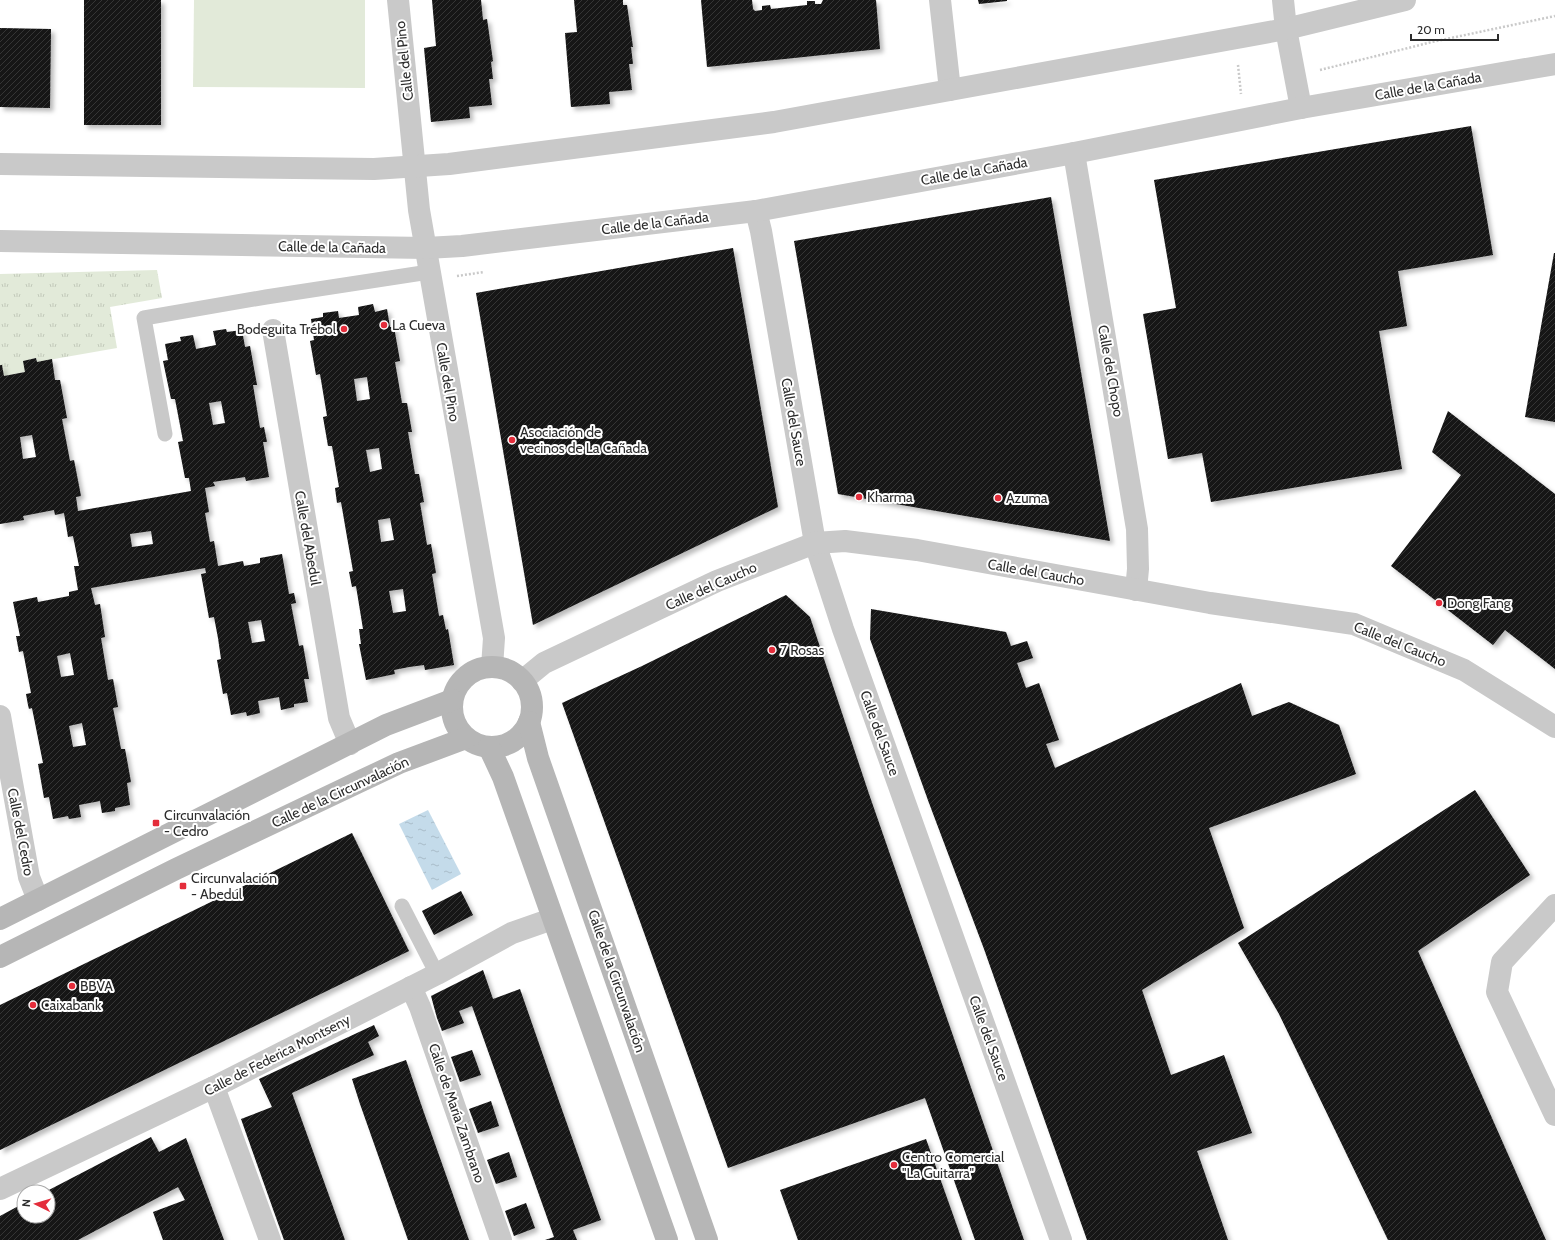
<svg xmlns="http://www.w3.org/2000/svg" width="1555" height="1240" font-family="Cabin,sans-serif">
  <defs>
    <pattern id="park-tufts" width="24" height="20" patternUnits="userSpaceOnUse"><rect width="24" height="20" fill="#e2ead9"/><path d="M3 7l-1-3M5 7V3M7 7l1-3M15 17l-1-3M17 17v-4M19 17l1-3" fill="none" stroke="#c2c9ba"/></pattern>
    <pattern id="water-ripples" width="26" height="14" patternUnits="userSpaceOnUse"><rect width="26" height="14" fill="#c4dbea"/><path d="M2 4q2-2 4 0t4 0M15 11q2-2 4 0t4 0" fill="none" stroke="#a9bcc9"/></pattern>
    <pattern id="building-hatch" width="6" height="6" patternUnits="userSpaceOnUse"><rect width="6" height="6" fill="#131313"/><path d="M-1 1l2-2M0 6l6-6M5 7l2-2" fill="none" stroke="#363636"/></pattern>
    <filter id="shadow"><feDropShadow dx="3.5" dy="3.5" stdDeviation="2" flood-color="#0004"/></filter>
  </defs>
  <rect width="100%" height="100%" fill="#fff"/>
  <path fill="#e2ead9" d="M194 0H365V88L193 87Z"/>
  <path fill="url(#park-tufts)" d="M157 270 162 298 110 307 117 348 37 362 36 358 24 361 25 372 4 376 2 365H0V274Z"/>
  <path fill="url(#water-ripples)" d="M428 810 461 874 432 890 399 824Z"/>
  <g fill="url(#building-hatch)" fill-rule="evenodd" filter="url(#shadow)">
    <rect x="84" y="0" width="77" height="125"/>
    <path d="M432 0H481L483 20 487 19 493 61 491 62 493 79H489L492 105 469 107 470 118 431 122 424 48 436 46Z"/>
    <path d="M574 0H623V5H627L633 47H631L633 64H629L632 90 609 92 610 104 571 107 565 33 577 32Z"/>
    <path d="M701 0H752L753 9 755 11 762 10V6L770 5 771 9 807 5V1H815V4H821L823 0H876L880 49 707 67Z"/>
    <path d="M978 0H1007V1L979 4Z"/>
    <path d="M0 28 51 29 50 108 0 107Z"/>
    <path d="M1471 126 1493 255 1398 271 1407 326 1379 331 1402 469 1211 502 1202 453 1168 459 1143 314 1176 308 1154 180Z"/>
    <path d="M1051 197 1110 541 838 494 794 241Z"/>
    <path d="M733 248 778 507 533 625 476 293Z"/>
    <path d="M1554 253H1555V422L1525 417Z"/>
    <path d="M373 304 375 312 387 309 390 327H394L400 361 395 362 402 403H407L412 432H408L415 474H419L424 502 420 503 427 545 431 544 436 573 432 574 439 616 443 615 446 630 448 629 454 665 425 670 424 665 409 667 394 670 395 674 366 680 359 644H361L359 629H363L356 586 352 587 349 572 353 571 347 537 341 502 337 503 335 488 339 487 332 446H328L323 417 327 416 320 374 316 375 310 341 314 340 311 319 323 317V313L338 311 339 318 359 315 358 307ZM367 377 370 399 357 401 354 379ZM379 448 382 469 370 472 366 450ZM390 518 394 540 381 542 378 520ZM403 589 406 611 393 613 389 591Z"/>
    <path d="M226 329 227 332 242 330 245 347 250 346 257 385H253L260 428 264 427 267 442H263L269 477 246 481 245 477 213 482 215 486 205 488 209 512 205 513 210 542 214 541 218 566 243 561 244 566 260 563V558L282 554 289 594 294 593 296 603 291 604 299 646 303 645 309 679H304L308 702 294 704V707L281 710 279 697 258 701 260 713 247 716 246 712 231 715 227 693 223 694 217 660 221 659 218 638 214 617 209 618 201 574 206 573 205 568 91 588 95 605 100 604 105 637 101 638 108 680 113 679 118 707 113 708 121 749H125L131 782 127 783 130 805 115 808V811L102 813 100 801 79 805 81 817 69 819 68 816 53 819 49 797 44 798 38 764 43 763 32 708 29 709 28 705 26 694 31 693 23 651 19 652 16 636H20L13 602 37 597 38 602 69 596V592L78 590 74 566H79L73 536 68 537 64 513 55 515 54 510 23 516 24 520 0 524V365H2L4 376 25 372 23 361 36 358 37 362 52 359 55 380H60L67 418 62 419 70 461 74 460 81 496 76 497 78 511 191 491 189 478H185L178 442 183 441 175 399H171L163 361 168 360 165 344 181 341 180 337 193 335 196 349 216 345 213 331ZM221 401 225 423 213 425 209 403ZM32 435 36 457 23 459 20 437ZM151 531 153 544 132 547 130 534ZM261 620 265 641 252 643 248 622ZM70 653 74 675 61 677 57 656ZM82 723 86 745 73 747 69 726Z"/>
    <path d="M1448 411 1555 494V669L1505 630 1493 645 1391 566 1461 475 1432 452Z"/>
    <path d="M786 595 810 617 869 794 1024 1240H975L925 1098 728 1168 562 703 642 666Z"/>
    <path d="M871 609 1006 632 1011 646 1027 641 1033 658 1017 663 1026 688 1039 683 1059 740 1046 744 1055 768 1241 683 1252 716 1289 702 1339 725 1356 774 1209 828 1244 928 1142 990 1171 1075 1224 1055 1252 1133 1197 1151 1228 1240H1087L984 949 929 803 870 639Z"/>
    <path d="M1475 790 1530 875 1418 951 1546 1240H1388L1279 1014 1238 943Z"/>
    <path d="M352 833 409 951 0 1150V1005Z"/>
    <path d="M461 891 473 915 434 935 422 911Z"/>
    <path d="M483 970 493 999 520 989 560 1104 601 1220 573 1230 577 1240H545L554 1237 472 1006 459 1011 464 1023 442 1031 437 1018 431 996Z"/>
    <path d="M374 1025 379 1036 368 1042 374 1055 292 1093 345 1240H284L241 1119 272 1107 259 1079Z"/>
    <path d="M472 1050 481 1075 460 1082 451 1057Z"/>
    <path d="M406 1060 423 1110 469 1240H408L360 1104 352 1079Z"/>
    <path d="M491 1101 499 1126 478 1133 469 1109Z"/>
    <path d="M151 1137 159 1152 186 1138 224 1240H163L153 1212 185 1200 178 1187 78 1240H0V1216L24 1203V1216H48V1192H45Z"/>
    <path d="M926 1139 962 1240H798L780 1190Z"/>
    <path d="M509 1152 517 1177 496 1184 487 1160Z"/>
    <path d="M526 1203 535 1228 514 1236 505 1211Z"/>
  </g>
  <g fill="none" stroke-linecap="round" stroke-linejoin="round">
    <g stroke="#c9c9c9" stroke-width="2.5" stroke-dasharray="2 2" stroke-linecap="butt">
      <path d="M1238 65 1241 94"/>
      <path d="M1320 70 1432 42 1555 16"/>
      <path d="M457 276 484 272"/>
    </g>
    <g stroke="#c9c9c9" stroke-width="15">
      <path d="M165 434 144 318 266 297 429 272"/>
      <path d="M402 906 437 974"/>
    </g>
    <g stroke="#c9c9c9" stroke-width="22">
      <path d="M398 0 419 210 494 638 492 667"/>
      <path d="M940 0 950 90"/>
      <path d="M1283 0 1286 29 1301 108"/>
      <path d="M1074 153 1137 529 1138 569 1136 590"/>
      <path d="M0 164 374 169 449 164 774 122 1286 29 1405 0"/>
      <path d="M756 211 761 231 815 543 843 629 1061 1240"/>
      <path d="M0 241 426 248 462 246 756 211 1074 153 1301 108 1555 64"/>
      <path d="M273 330 339 718 350 744"/>
      <path d="M522 681 544 663 717 581 815 543 845 541 917 550 1210 603 1354 624 1464 670 1555 727"/>
      <path d="M0 716 29 877 38 900"/>
      <path d="M1555 905 1502 962 1497 992 1555 1115"/>
      <path d="M411 987 420 1007 501 1240"/>
      <path d="M214 1087 270 1240"/>
      <path d="M0 1189 214 1087 437 974 512 933 552 919"/>
    </g>
    <g stroke="#b6b6b6" stroke-width="22">
      <circle cx="492" cy="707" r="40"/>
      <path d="M529 722 538 758 707 1240"/>
      <path d="M489 747 503 777 667 1240"/>
      <path d="M0 919 386 725 452 700"/>
      <path d="M0 957 176 869 363 780 399 763 466 738"/>
    </g>
  </g>
  <g fill="#e42d3b" stroke="#fff" stroke-width="1.5">
    <circle cx="384" cy="325" r="4"/>
    <circle cx="344" cy="329" r="4"/>
    <circle cx="512" cy="440" r="4"/>
    <circle cx="859" cy="497" r="4"/>
    <circle cx="998" cy="498" r="4"/>
    <circle cx="1439" cy="603" r="4"/>
    <circle cx="772" cy="650" r="4"/>
    <rect x="152" y="819" width="8" height="8" rx="2"/>
    <rect x="179" y="882" width="8" height="8" rx="2"/>
    <circle cx="72" cy="986" r="4"/>
    <circle cx="33" cy="1005" r="4"/>
    <circle cx="894" cy="1165" r="4"/>
  </g>
  <g text-anchor="middle" stroke-width="4" stroke-linejoin="round" paint-order="stroke">
    <g font-size="14" fill="#2c2c2c" stroke="#fff">
      <text transform="translate(404 61) rotate(-96)" y="5">Calle del Pino</text>
      <text transform="translate(1428 86) rotate(-10)" y="5">Calle de la Cañada</text>
      <text transform="translate(974 171) rotate(-10)" y="5">Calle de la Cañada</text>
      <text transform="translate(655 223) rotate(-7)" y="5">Calle de la Cañada</text>
      <text transform="translate(332 247) rotate(1)" y="5">Calle de la Cañada</text>
      <text transform="translate(1111 371) rotate(80)" y="5">Calle del Chopo</text>
      <text transform="translate(448 382) rotate(80)" y="5">Calle del Pino</text>
      <text transform="translate(794 422) rotate(80)" y="5">Calle del Sauce</text>
      <text transform="translate(308 538) rotate(80)" y="5">Calle del Abedul</text>
      <text transform="translate(1036 572) rotate(10)" y="5">Calle del Caucho</text>
      <text transform="translate(711 586) rotate(-24)" y="5">Calle del Caucho</text>
      <text transform="translate(1400 644) rotate(22)" y="5">Calle del Caucho</text>
      <text transform="translate(880 733) rotate(70)" y="5">Calle del Sauce</text>
      <text transform="translate(340 792) rotate(-25)" y="5">Calle de la Circunvalación</text>
      <text transform="translate(21 832) rotate(79)" y="5">Calle del Cedro</text>
      <text transform="translate(617 981) rotate(71)" y="5">Calle de la Circunvalación</text>
      <text transform="translate(989 1038) rotate(70)" y="5">Calle del Sauce</text>
      <text transform="translate(277 1055) rotate(-27)" y="5">Calle de Federica Montseny</text>
      <text transform="translate(457 1113) rotate(71)" y="5">Calle de María Zambrano</text>
    </g>
    <g font-size="14" fill="#2c2c2c" stroke="#fff" text-anchor="start">
      <text x="392" y="330">La Cueva</text>
      <text x="336" y="334" text-anchor="end">Bodeguita Trébol</text>
      <text x="520" y="437">Asociación de<tspan x="520" dy="16">vecinos de La Cañada</tspan></text>
      <text x="867" y="502">Kharma</text>
      <text x="1006" y="503">Azuma</text>
      <text x="1447" y="608">Dong Fang</text>
      <text x="780" y="655">7 Rosas</text>
      <text x="164" y="820">Circunvalación<tspan x="164" dy="16">- Cedro</tspan></text>
      <text x="191" y="883">Circunvalación<tspan x="191" dy="16">- Abedul</tspan></text>
      <text x="80" y="991">BBVA</text>
      <text x="41" y="1010">Caixabank</text>
      <text x="902" y="1162">Centro Comercial<tspan x="902" dy="16">"La Guitarra"</tspan></text>
    </g>
  </g>
  <g transform="translate(36 1204) rotate(275)"><circle r="19" fill="#ffffff" stroke="#ababab"/>
  <path d="M0-3L7 15L0 10L-7 15Z" fill="#e42d3b"/>
  <text y="-6" font-size="11" font-weight="bold" text-anchor="middle" fill="#2c2c2c">N</text>
  </g>
  <path d="M1411 34v6h87v-6" fill="none" stroke="#2c2c2c" stroke-width="2"/>
  <text x="1417" y="34" font-size="12" fill="#2c2c2c" stroke="#ffffff" stroke-width="3" paint-order="stroke">20 m</text>
</svg>
